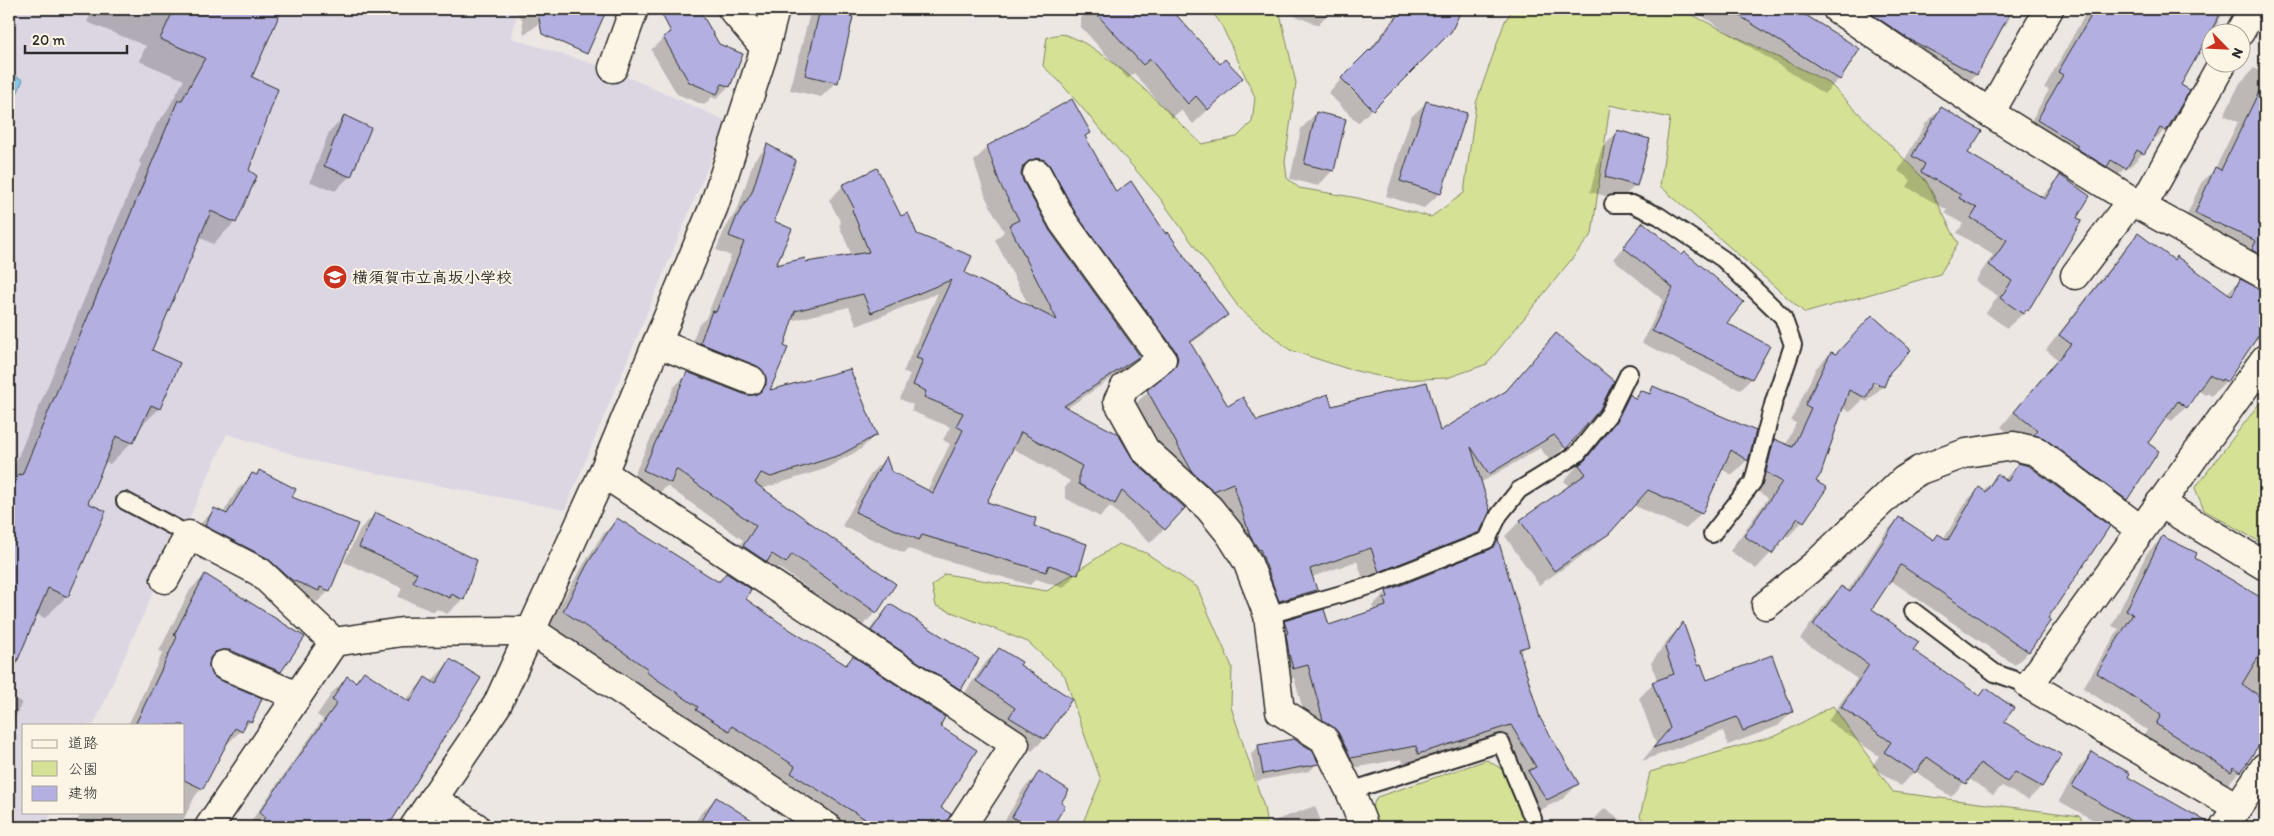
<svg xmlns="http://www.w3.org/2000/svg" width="2274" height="836" font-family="Itim,'Klee One',sans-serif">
  <rect width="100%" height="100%" fill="#ede7e4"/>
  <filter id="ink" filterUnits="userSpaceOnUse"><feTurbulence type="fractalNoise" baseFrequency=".02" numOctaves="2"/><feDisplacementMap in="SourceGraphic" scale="10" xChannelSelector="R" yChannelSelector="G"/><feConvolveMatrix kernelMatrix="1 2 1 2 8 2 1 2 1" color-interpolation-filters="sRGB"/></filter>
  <g filter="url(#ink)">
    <path fill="#dcd6e3" d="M9 9H515L518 11 511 38 607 68 727 121 565 510 317 462 227 434 186 526 176 520 150 581 157 584 94 725H24V812H52L45 827H9Z"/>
    <g fill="#d5e295" stroke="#808660">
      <path d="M1210 9H1279L1296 83 1285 162 1287 178 1299 188 1358 198 1431 217 1464 193 1476 103 1505 21 1513 9H1680L1828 82 1926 181 1958 243 1940 274 1805 313 1660 186 1670 118 1610 105 1592 234 1487 364 1447 378 1395 380 1348 369 1290 350 1240 309 1159 197 1059 81 1043 66 1047 37C1052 36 1060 33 1066 35 1108 48 1168 113 1202 144L1237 137 1252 122 1255 97 1221 24Z"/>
      <path d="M2265 396V545L2204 510 2195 488Z"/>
      <path d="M1118 544 1146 553 1197 587 1232 667 1231 707 1264 807 1267 827H1081L1101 780 1077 714 1065 676 1028 642 936 606 932 586 945 574 1047 591Z"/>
      <path d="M1833 706 1893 792 2080 816 2084 827H1652L1640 817 1650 772 1778 735Z"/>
      <path d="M1487 760 1508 773 1531 827H1374L1369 814 1377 797Z"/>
    </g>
    <path fill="#89c7e9" stroke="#63899d" d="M9 73 23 80 9 112Z"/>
    <g fill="#0003" fill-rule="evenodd">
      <path d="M93 9H280L250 77 248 171 235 222 213 244 199 237 151 351 178 363 159 409 137 430 132 442 110 464 104 462 86 504 67 596 45 618 36 614 9 679V478L141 164 139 162 157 123 165 114 184 80 139 61 146 46 87 22Z"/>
      <path d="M513 9H559L524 35 522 19Z"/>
      <path d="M811 9H856L853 12 837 82 821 97 790 90Z"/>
      <path d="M1090 9H1169L1220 66 1226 93 1193 124 1181 110 1172 118 1134 73 1128 79 1081 27V18Z"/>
      <path d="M1278 9H1332L1318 25Z"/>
      <path d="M1401 9H1461L1450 31 1358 123 1328 93 1367 53Z"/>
      <path d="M1691 9H1794L1858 49 1839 79 1824 94Z"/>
      <path d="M1883 9H2014L2006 25 1998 33 1976 75 1960 90 1868 37Z"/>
      <path d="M2088 9H2225L2214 31 2203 41 2180 85 2165 130 2148 145 2143 153 2128 169 2126 167 2110 184 2022 136 2049 90 2044 88Z"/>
      <path d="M664 38 729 86 716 99 712 97 704 105 677 94 651 50Z"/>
      <path d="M2254 68 2265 74V285L2181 228 2201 183 2215 169 2238 122 2224 115 2240 83Z"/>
      <path d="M1427 102 1440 193 1424 208 1386 196 1411 117Z"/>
      <path d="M1941 108 1967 154 2041 198 2060 176 2027 310 2007 328 1986 313 1998 296 1975 281 1993 255 1957 233 1963 224 1945 213 1947 210 1907 187 1911 180 1898 171 1926 123Z"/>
      <path d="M1316 113 1333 170 1318 186 1290 179 1301 129Z"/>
      <path d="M345 117 350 176 335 191 310 182 329 132Z"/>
      <path d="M1618 132 1636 185 1620 200 1590 192 1602 147Z"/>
      <path d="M1089 133 1084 137 1116 193 1165 235 1227 314 1213 328 1190 344 1228 408 1256 422 1332 408 1439 433 1502 395 1556 335 1599 408 1551 462 1540 448 1480 483 1479 531 1464 546 1365 585 1357 561 1312 577 1316 590 1302 604 1266 614 1236 551 1219 496 1199 504 1180 486 1134 405 1163 378 1164 372 1031 174 1022 172H1021L1022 182 1049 232 1139 356 1125 369 1066 409 1133 462 1184 508 1150 543 1110 506 1100 517 1065 498V488L1070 481 1012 448 986 502 1033 527 1076 574 1063 588 1036 579 1030 585 908 549 904 553 842 526 872 472 885 459 890 472 927 491 950 444 943 440 950 427 911 411 913 405 900 399 910 374 903 372 938 293 857 326 849 307 790 321 768 392 875 435 861 449 825 469 761 489 876 612 862 626 779 568 772 576 730 561 743 540 667 486 656 496 630 484 674 387 688 373 745 396 753 397V393L687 357 698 326 706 318 731 256 716 250 724 231 738 208 754 160 768 146 774 267 852 256 839 225 841 223 829 200 843 186 900 217 916 235 963 274 1030 308 995 240 1004 232 986 198 974 161 988 147Z"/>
      <path d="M1643 224 1725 323 1751 379 1740 390 1642 343 1663 300 1613 259Z"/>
      <path d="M2138 235 2173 261 2176 258 2227 293 2240 280 2265 292V306L2261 312 2265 314V324L2226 381 2211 396 2208 393 2205 395 2197 390 2186 407 2172 421 2165 417 2147 444 2126 499 2112 514 2001 427 2057 359 2046 350 2124 249Z"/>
      <path d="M1831 353 1889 372 1883 386 1867 402 1863 400 1850 412 1842 408 1815 481 1803 521 1788 537 1785 534 1771 553 1756 569 1730 551 1768 498 1751 487 1760 456 1775 440 1786 445 1796 423 1791 421 1816 368ZM1868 379 1880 384 1878 386 1867 381Z"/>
      <path d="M1653 388 1747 460 1732 475 1721 469 1701 513 1686 529 1633 505 1592 549 1539 585 1505 536 1520 521 1569 487 1564 481 1602 437 1615 411 1630 396 1633 399 1641 392 1647 394Z"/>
      <path d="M2018 464 2046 618 2049 620 2028 652 2015 665 1890 580 1870 609 1911 651 1979 697 1986 690 2002 722 2060 755 2041 787 2028 800 2002 786 1993 795 1968 778 1951 797 1915 771 1901 786 1872 766 1879 756 1828 721 1857 679 1800 639 1827 601 1841 587 1847 592 1886 532 1899 518 1933 541 1938 536 1944 539 1965 502 1979 489 1983 491 1997 476 2004 480Z"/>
      <path d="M260 472 290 498 356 524 329 591 314 605 191 541 200 524 215 509 223 513 237 490 252 475 256 476Z"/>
      <path d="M375 514 463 599 447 614 437 609 434 612 398 597 402 588 344 562 360 529Z"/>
      <path d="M617 520 718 582 726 574 744 600 845 666 853 658 938 726 939 809 945 812 936 827H839L548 627 574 580 602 535Z"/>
      <path d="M2162 538 2265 602V733L2240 771 2226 786 2142 740 2147 730 2083 688 2119 629 2112 626 2147 553Z"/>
      <path d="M1498 542 1527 645 1519 654 1539 719 1578 784 1564 798 1533 814 1496 739 1404 767 1402 759 1337 771 1310 734 1294 678 1279 682 1271 636 1285 622 1328 626 1374 610 1372 606 1386 592 1488 552Z"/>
      <path d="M205 575 280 672 265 687 214 665H208L211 676 217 680 261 699 250 722 225 746 202 788 195 796 180 827H73L81 814 78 812H184V725H128L163 652 159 651 190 590Z"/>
      <path d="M891 605 960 689 948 700 860 643 879 617Z"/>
      <path d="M1682 625 1697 667 1707 681 1792 712 1778 726 1728 745 1723 731 1642 761 1656 744 1639 698 1653 684 1658 682 1651 663 1669 638Z"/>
      <path d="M999 649 1018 666 1070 699 1044 739 1032 751 998 730 1004 720 964 694 986 662Z"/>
      <path d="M450 661 479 678 427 766 392 820 384 827H247L323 719 317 715 332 693 347 677 354 682 364 672 406 700 425 678 431 682Z"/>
      <path d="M9 697 22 702 9 732Z"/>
      <path d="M1259 746 1317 763 1310 771 1256 781 1251 754Z"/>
      <path d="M2092 753 2126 778 2199 819 2194 827H2106L2059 801 2079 767Z"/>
      <path d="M1040 773 1059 804 1063 806 1050 827H1001L1024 788Z"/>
      <path d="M716 798 760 827H692L701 813Z"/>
      <path d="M1315 806 1323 827H1269L1276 820Z"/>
      <path d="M1605 808 1628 825 1626 827H1587Z"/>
    </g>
    <g fill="#b3b0e1" stroke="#2b2b2b">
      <path d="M174 9H282L252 77 278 89 249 170 257 176 236 223 211 211 152 350 180 363 160 409 151 405 133 443 116 436 88 503 106 511 68 597 48 588 9 681V496L18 474 22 475 178 100H182L205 58 160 39Z"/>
      <path d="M573 9H607L587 54 542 34 538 14Z"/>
      <path d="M659 9H699L719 44 743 54 730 87 722 84 717 94 689 82 663 37 671 32Z"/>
      <path d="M820 9 853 17 838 83 805 75Z"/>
      <path d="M1092 9H1171L1220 64 1225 59 1243 78 1208 110 1196 96 1188 104 1150 59 1143 65Z"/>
      <path d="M1403 9H1462L1451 32 1373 110 1341 78 1370 49 1371 50Z"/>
      <path d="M1729 9H1796L1860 49 1840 80Z"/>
      <path d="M1864 9H2012L1977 75 1909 39Z"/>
      <path d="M2095 9H2223L2181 85 2190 90 2166 131 2160 128 2144 154 2137 150 2126 169 2111 160 2107 167 2076 148 2078 145 2037 120 2063 75 2058 72Z"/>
      <path d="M2265 79V257L2252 250 2256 241 2195 213 2215 167 2221 170Z"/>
      <path d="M1072 99 1091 133 1085 136 1116 192 1131 181 1166 234 1168 232 1197 275 1198 274 1228 315 1190 342 1228 406 1243 397 1257 421 1328 394 1332 406 1427 382 1440 431 1506 391 1556 333 1614 381 1600 409 1566 449 1554 435 1489 474 1471 447 1490 511 1480 532 1379 572 1371 548 1310 569 1317 590 1279 601 1260 549 1259 550 1250 536 1233 483 1214 491 1193 473 1147 390 1176 366 1178 358 1175 350 1076 214 1050 166 1045 160 1037 158 1029 161 1023 166 1021 174 1023 181 1050 231 1140 356 1064 406 1118 434 1134 461 1185 508 1165 530 1122 491 1115 504 1079 484V473L1082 466 1021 432 987 502 1036 518 1034 526 1087 544 1078 575 1049 565 1046 572 922 535 919 540 855 512 886 456 891 471 933 493 963 430 956 426 963 413 924 397 926 391 913 385 923 360 916 358 951 280 871 313 863 294 795 311 784 346 788 348 770 390 850 369 877 435 840 455 771 477 761 473 755 483 896 584 877 613 792 554 786 563 772 554 767 562 743 546 756 526 676 469 671 483 643 470 687 372 746 395H753L760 392 766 385V378L763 371 757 366 700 343 712 311 716 312 744 242 729 236 737 216 752 192 767 144 796 160 774 221 792 229 776 265 805 258 806 262 869 252 852 210 854 208 842 185 877 168 901 216 908 213 917 234 972 256 965 273 1057 320 1009 225 1019 220 1000 184 987 146Z"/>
      <path d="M1426 101 1467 113 1441 194 1400 181Z"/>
      <path d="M1941 107 1982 131 1968 153 2045 199 2060 175 2090 196 2077 218 2082 220 2028 311 2026 309 2023 314 2000 298 2012 281 1989 265 2007 240 1971 218 1977 208 1959 198 1961 195 1921 172 1925 164 1912 156Z"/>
      <path d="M1316 112 1346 119 1334 171 1304 164Z"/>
      <path d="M344 115 371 128 351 177 324 166Z"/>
      <path d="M1617 130 1650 139 1637 186 1605 177Z"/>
      <path d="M1643 222 1682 255 1685 252 1744 302 1727 323 1770 346 1752 379 1652 331 1673 288 1623 247Z"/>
      <path d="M2138 233 2174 260 2176 256 2232 296 2240 279 2265 291V326L2227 382 2222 379 2221 381 2209 375 2187 408 2178 401 2148 443 2159 451 2127 500 2045 439 2034 435 2037 430 2014 412 2071 344 2059 335Z"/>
      <path d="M1872 315 1911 350 1890 372 1884 387 1873 382 1866 398 1849 390 1821 474 1816 481 1827 488 1804 522 1798 518 1772 554 1744 536 1782 482 1766 472 1774 439 1793 447 1811 408 1805 405 1831 352 1836 354Z"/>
      <path d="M1653 386 1756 431 1748 461 1731 450 1702 514 1648 490 1609 534 1554 571 1520 520 1586 474 1579 465 1585 460 1617 420 1630 394 1636 400 1640 390 1650 394Z"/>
      <path d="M2018 463 2029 466 2110 526 2048 618 2051 620 2029 652 1901 565 1872 609 1919 642 1913 650 1980 696 1986 688 2014 708 2004 722 2062 755 2042 787 2015 772 2007 782 1980 763 1966 784 1927 757 1915 773 1884 752 1891 742 1841 707 1869 665 1813 625 1841 586 1850 592 1899 517 1934 540 1938 534 1948 540 1979 487 1986 492 1997 474 2008 481Z"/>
      <path d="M259 470 296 489 292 497 358 524 330 591 320 587 319 591 292 580 267 558 205 526 214 508 227 514 252 473 257 475Z"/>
      <path d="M375 512 477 560 464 600 451 594 450 598 413 582 417 573 359 547Z"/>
      <path d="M617 518 717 581H720L726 573 751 589 746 599 789 629 846 665 853 656 945 717 940 726 977 750 941 808 951 814 946 827H878L791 773 795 766 732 726 729 731 696 710 698 707 646 672 648 669 563 611 588 563Z"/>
      <path d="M2162 536 2197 553 2195 558 2265 600V646L2242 684 2265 700V736L2241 772 2234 767 2231 772 2156 724 2161 715 2097 673 2133 614 2126 611Z"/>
      <path d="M1498 539 1529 646 1519 649 1540 718 1579 784 1547 800 1528 771 1536 767 1511 725 1418 754 1416 746 1351 758 1338 732 1323 720 1308 665 1293 669 1289 654 1286 634 1288 633 1284 621 1324 609 1329 625 1386 606 1384 599 1388 597 1386 591 1491 549Z"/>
      <path d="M205 574 305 637 281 672 230 650H222L215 652 210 658 209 667 211 674 217 679 262 698 252 722 247 720 242 732 235 728 203 789 184 780V725H135L177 637 174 635Z"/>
      <path d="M890 604 979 659 961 690 871 631Z"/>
      <path d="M1683 622 1698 665 1701 664 1707 680 1772 655 1793 712 1743 731 1737 717 1653 748 1670 728 1652 682 1674 674 1665 648Z"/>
      <path d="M999 648 1022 662 1020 665 1072 699 1045 739 1009 717 1015 708 976 681Z"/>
      <path d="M450 659 481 678 388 827H259L265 817 259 813 337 703 332 700 347 676 356 682 364 671 410 702 425 677 436 684Z"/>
      <path d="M1294 739 1312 750 1319 764 1263 774 1258 745Z"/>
      <path d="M2092 752 2130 773 2128 777 2209 823V827H2142L2072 787Z"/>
      <path d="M1039 771 1069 790 1061 803 1065 806 1052 827H1029L1012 817Z"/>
      <path d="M716 797 763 827H697Z"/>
    </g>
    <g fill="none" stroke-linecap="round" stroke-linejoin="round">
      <defs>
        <g id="lane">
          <path d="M1613 204H1632L1659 216 1723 259 1783 317 1793 345 1774 401 1753 482 1712 534"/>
          <path d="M125 501 189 535"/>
          <path d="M1913 611 1995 673 2029 685"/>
          <path d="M1268 615 1373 585 1487 540 1499 515 1519 490 1577 454 1609 414 1629 373"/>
          <path d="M1350 791 1501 743 1533 819"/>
        </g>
        <g id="street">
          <path d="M732 9 765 48"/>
          <path d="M1837 9 1990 113 2142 207 2265 275"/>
          <path d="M2240 32 2253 9"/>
          <path d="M613 68 634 9"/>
          <path d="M1990 113 2049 9"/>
          <path d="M1037 174 1063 222 1162 359 1125 387 1118 401 1145 450 1209 508 1230 534 1247 561 1268 615 1280 711 1324 739 1350 791 1364 827"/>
          <path d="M2142 207 2223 62"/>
          <path d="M2075 275 2131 201"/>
          <path d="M657 343 751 380"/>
          <path d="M603 473 1015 744 961 827"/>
          <path d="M2160 503 2265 566"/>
          <path d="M165 579 189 535 260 572 334 642"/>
          <path d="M1766 605 1817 563 1904 480 1920 470 1966 453 2013 446 2036 451 2141 530"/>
          <path d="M224 665 297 696"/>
          <path d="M433 799 476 827"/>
          <path d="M2237 807 2029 685 2265 359"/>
          <path d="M209 827 334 642 402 632 532 631 827 827"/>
          <path d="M414 827 497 705 603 473 714 206 765 48 775 9"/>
          <path d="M2224 827 2265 767"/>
        </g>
      </defs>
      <use href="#lane" stroke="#2b2b2b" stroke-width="20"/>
      <use href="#street" stroke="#2b2b2b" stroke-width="31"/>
      <use href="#lane" stroke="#fcf5e5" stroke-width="16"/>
      <use href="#street" stroke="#fcf5e5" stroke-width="28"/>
    </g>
  </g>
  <defs>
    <symbol id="school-disc" viewBox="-11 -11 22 22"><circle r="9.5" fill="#c8321e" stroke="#fcf5e5"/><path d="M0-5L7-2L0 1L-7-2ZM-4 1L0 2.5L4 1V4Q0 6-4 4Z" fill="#fff"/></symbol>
  </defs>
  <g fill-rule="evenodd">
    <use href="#school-disc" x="321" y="263" width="28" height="28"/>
  </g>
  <g text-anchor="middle" stroke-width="4" stroke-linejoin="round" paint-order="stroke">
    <g font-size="16" font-weight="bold" fill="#2b2b2b" stroke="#fcf5e5" text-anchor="start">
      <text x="352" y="283">横須賀市立高坂小学校</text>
    </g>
  </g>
  <rect width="2274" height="836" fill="none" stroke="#fcf5e5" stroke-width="30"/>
  <rect x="15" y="15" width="2244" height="806" fill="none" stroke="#2b2b2b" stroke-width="2" filter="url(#ink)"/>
  <rect x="22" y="724" width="162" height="90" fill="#fcf5e5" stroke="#a8a49b"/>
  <rect x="32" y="740" width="25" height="8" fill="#fcf5e5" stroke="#a8a49b"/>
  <text x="68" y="748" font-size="15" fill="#2b2b2b">道路</text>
  <rect x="32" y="761" width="25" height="15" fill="#d5e295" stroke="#a8a49b"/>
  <text x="68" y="774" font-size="15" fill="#2b2b2b">公園</text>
  <rect x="32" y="786" width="25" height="15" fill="#b3b0e1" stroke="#a8a49b"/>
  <text x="68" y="798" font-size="15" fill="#2b2b2b">建物</text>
  <g transform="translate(2226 48) rotate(114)"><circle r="24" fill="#fcf5e5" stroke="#a8a49b"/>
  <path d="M0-4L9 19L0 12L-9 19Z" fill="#c8321e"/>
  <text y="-8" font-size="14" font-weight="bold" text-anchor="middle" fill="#2b2b2b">N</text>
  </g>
  <path d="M25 45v8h102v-8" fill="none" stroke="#2b2b2b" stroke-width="2.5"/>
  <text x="32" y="45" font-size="15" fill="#2b2b2b" stroke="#fcf5e5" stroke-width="4" paint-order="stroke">20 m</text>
</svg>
